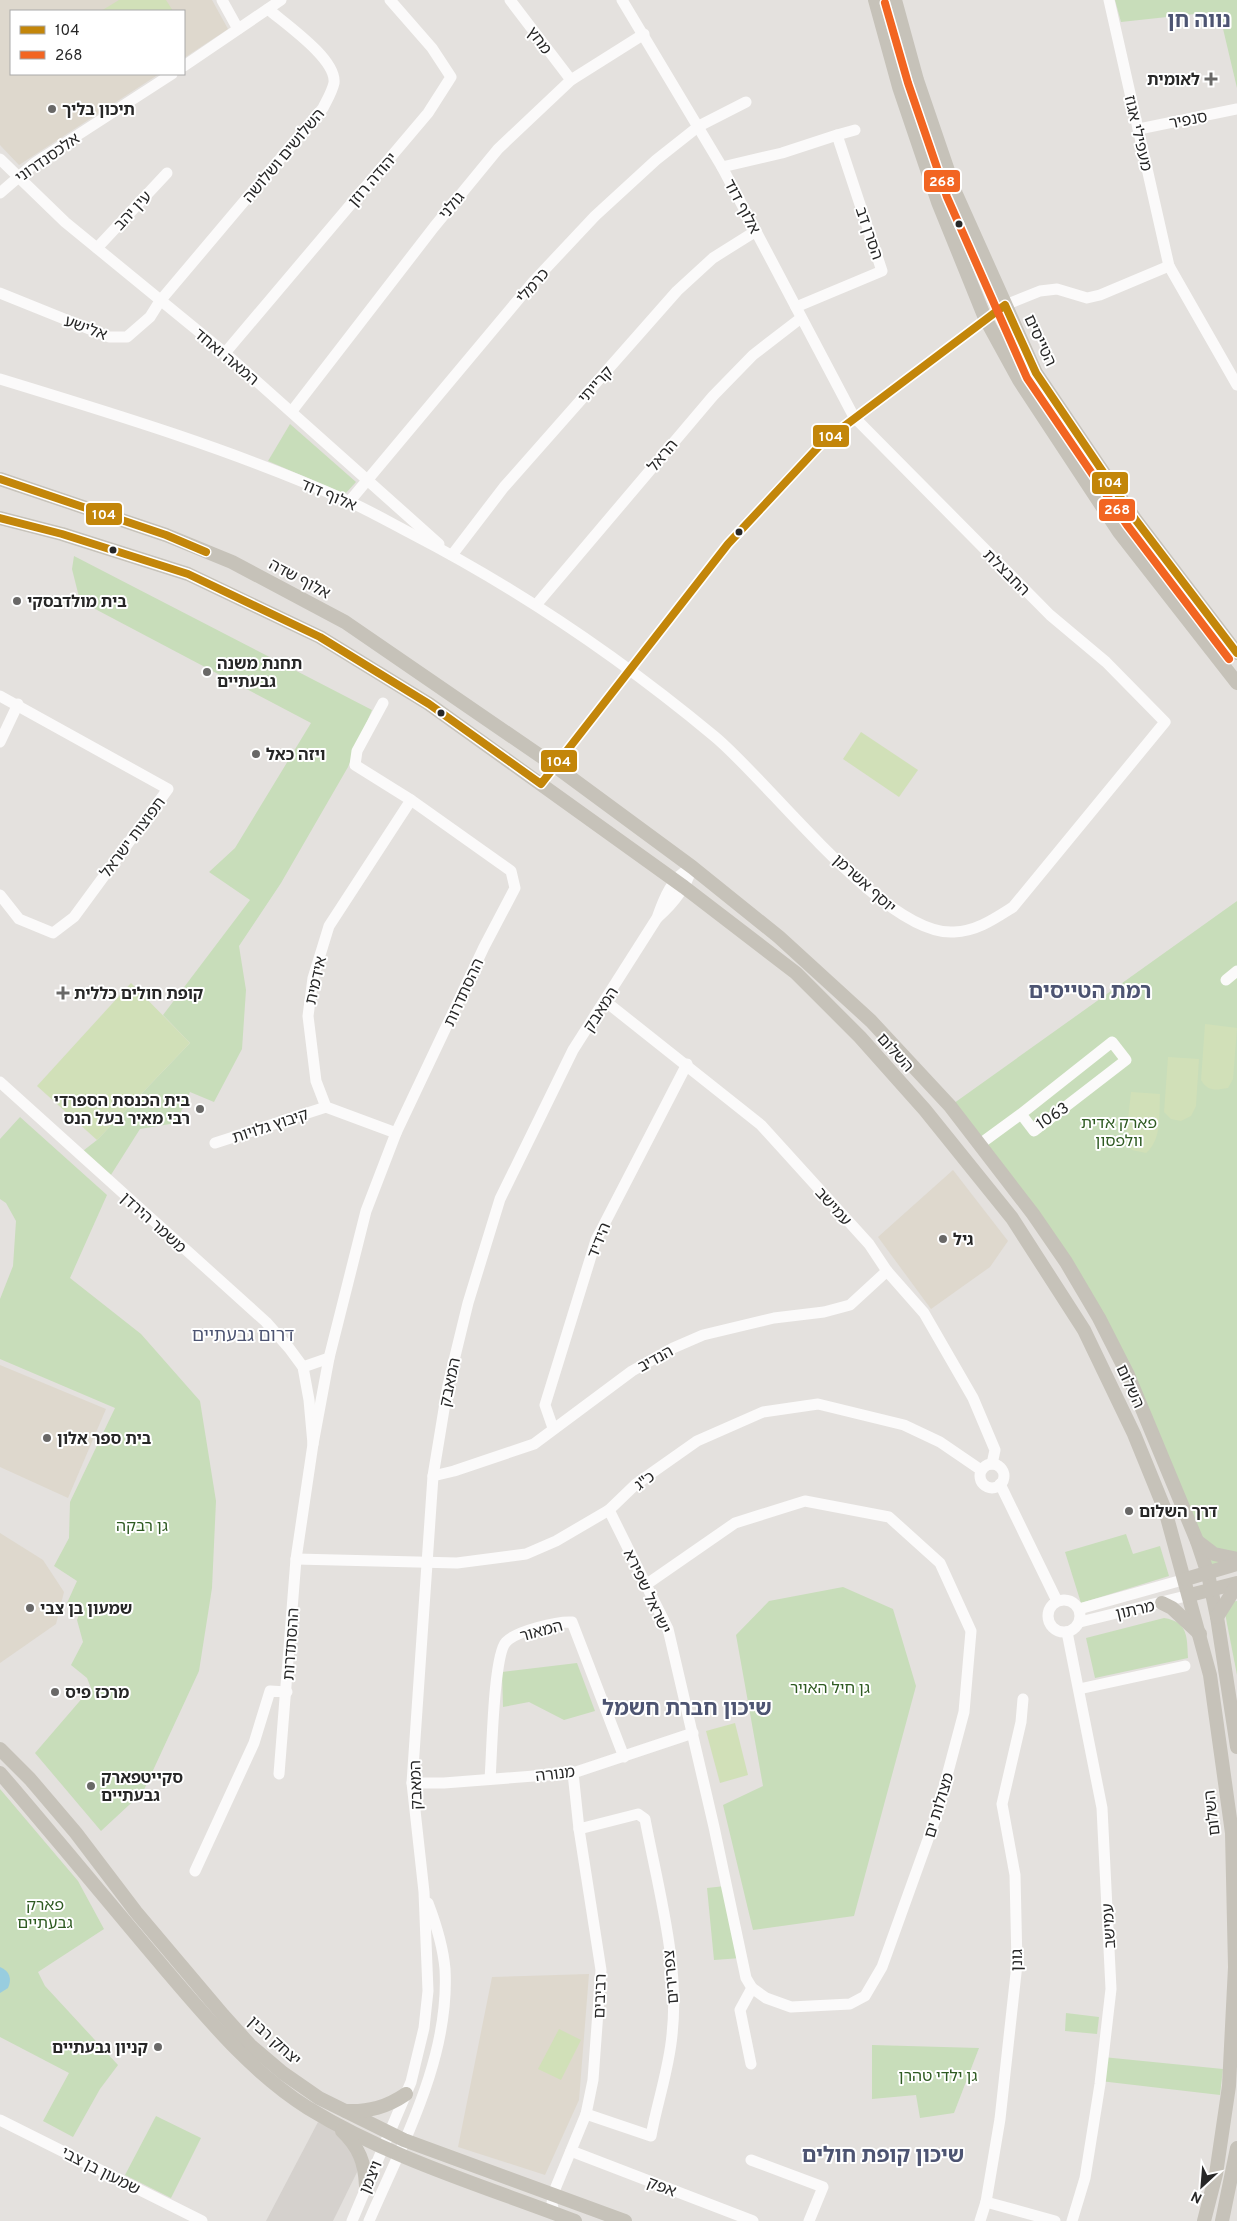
<svg xmlns="http://www.w3.org/2000/svg" width="1237" height="2221" font-family="Overpass,'Noto Sans Hebrew',sans-serif">
  <rect width="100%" height="100%" fill="#e4e1de"/>
  <g fill="#ded8cd">
    <path d="M0 0H212L228 29 184 58V11H11V74H159L19 165 0 145Z"/>
    <path d="M953 1170 1008 1241 990 1267 931 1309 878 1237Z"/>
    <path d="M0 1365 106 1409 68 1498 0 1467Z"/>
    <path d="M0 1533 43 1560 64 1592 56 1624 0 1663Z"/>
    <path d="M589 1974 579 2100 545 2175 458 2147 492 1977Z"/>
  </g>
  <g fill="#c8ddba">
    <path d="M1115 0H1237V88L1220 16 1213 12 1121 22Z"/>
    <path d="M290 424 356 482 345 494 268 461Z"/>
    <path d="M74 556 372 710 348 767 281 883 239 946 246 990 242 1049 214 1102 190 1092 176 1123 140 1129 109 1178 79 1154 97 1140 190 1043 163 1015 250 900 209 872 235 848 311 723 80 601 72 569Z"/>
    <path d="M1237 901V1564L1208 1574 1099 1318 950 1106Z"/>
    <path d="M20 1117 107 1195 70 1278 141 1334 200 1401 216 1501 212 1588 199 1671 143 1792 101 1831 35 1753 91 1688 87 1678 71 1665 83 1642 77 1620 81 1610 67 1603 77 1581 54 1566 69 1538 70 1502 115 1408 0 1359V1299L13 1266 16 1221 6 1203 0 1199V1139Z"/>
    <path d="M1126 1534 1133 1554 1160 1546 1169 1576 1081 1603 1065 1552Z"/>
    <path d="M843 1587 893 1609 916 1686 854 1916 753 1930 723 1805 763 1786 736 1635 769 1601Z"/>
    <path d="M1237 1601V1675L1223 1603Z"/>
    <path d="M1164 1618C1188 1622 1187 1636 1188 1658L1095 1678 1086 1638Z"/>
    <path d="M577 1663 595 1711 564 1720 529 1702 503 1707 502 1672Z"/>
    <path d="M0 1789 78 1881 104 1929 38 1972 45 1986 118 2065 100 2089 73 2137 43 2121 69 2073 0 2037Z"/>
    <path d="M725 1886 741 1958 714 1960 707 1888Z"/>
    <path d="M1066 2013 1099 2017 1097 2034 1065 2031Z"/>
    <path d="M872 2045 979 2048 954 2113 920 2118 916 2095 872 2099Z"/>
    <path d="M1103 2057 1223 2069 1220 2095 1100 2081Z"/>
    <path d="M156 2116 201 2138 171 2198 125 2175Z"/>
  </g>
  <g fill="#d1e0b8">
    <path d="M119 0H166L173 11H101Z"/>
    <path d="M861 732 918 770 899 797 843 759Z"/>
    <path d="M131 983 190 1043 97 1140 37 1086Z"/>
    <path d="M1205 1024 1237 1028 1233 1079 1228 1088C1216 1090 1208 1092 1201 1080Z"/>
    <path d="M1168 1057 1199 1059 1196 1106 1191 1116 1181 1121 1171 1119 1164 1112Z"/>
    <path d="M1131 1092 1160 1094C1159 1113 1162 1140 1146 1153L1132 1150 1127 1145 1126 1138Z"/>
    <path d="M735 1723 748 1775 720 1783 706 1731Z"/>
    <path d="M559 2029 581 2040 561 2080 538 2069Z"/>
  </g>
  <path fill="#d5d1cd" d="M318 2122 347 2136 363 2160 333 2221H266Z"/>
  <path fill="#98cddf" d="M0 1967C10 1971 12 1979 8 1988L0 1993Z"/>
  <g fill="none" stroke-linecap="round" stroke-linejoin="round">
    <g stroke="#fbfafa" stroke-width="11">
      <path d="M222 0 238 29"/>
      <path d="M510 0 571 80"/>
      <path d="M1109 0 1169 266 1237 385"/>
      <path d="M184 66 281 0"/>
      <path d="M1139 129 1237 109"/>
      <path d="M837 135 855 130"/>
      <path d="M0 159 65 222 225 353 439 544"/>
      <path d="M722 167 782 153 837 135 882 271 796 307"/>
      <path d="M0 193 36 162 172 74"/>
      <path d="M97 248 167 173"/>
      <path d="M0 293 109 337H127L150 317 160 301 323 108C327 100 332 92 334 83 337 59 284 23 268 9"/>
      <path d="M225 353 428 113 451 77 432 48 390 0"/>
      <path d="M0 379C118 415 236 451 348 501 370 511 391 523 412 534 520 590 620 658 714 736 768 780 885 937 954 932 977 931 994 919 1013 907L1165 722 1106 662 1050 615 854 417 722 167 622 0"/>
      <path d="M292 411 434 227 498 149 571 80 644 34"/>
      <path d="M349 502 533 282 595 216 656 160 699 126 746 102"/>
      <path d="M452 555 504 487 677 291 713 258 756 231"/>
      <path d="M536 605 713 396 753 355 801 318"/>
      <path d="M0 696 168 789 74 917 53 933 19 919 0 895"/>
      <path d="M0 742 18 704"/>
      <path d="M541 784 728 544 822 443 1005 305 1040 291 1057 289 1087 298 1100 295 1169 266"/>
      <path d="M658 917C674 903 686 888 692 867"/>
      <path d="M1226 980 1237 971"/>
      <path d="M605 1001 761 1125 869 1244 887 1271 924 1313 973 1398 995 1450 992 1464"/>
      <path d="M0 1082 266 1322 289 1348 303 1367 309 1400 313 1444 296 1559 279 1774"/>
      <path d="M396 1133 326 1107 316 1081 308 1016 313 978 329 926 411 800"/>
      <path d="M215 1143 326 1107"/>
      <path d="M980 1144 1021 1114 1034 1131 1126 1060 1112 1042 1021 1114"/>
      <path d="M303 1367 329 1358"/>
      <path d="M553 1428 545 1405 596 1240 687 1064"/>
      <path d="M313 1444 329 1358 366 1211 396 1133 484 947 515 888 511 871 411 800 355 765 357 751 383 703"/>
      <circle cx="992" cy="1476" r="12"/>
      <path d="M433 1476 454 1471 534 1444 632 1371 673 1348 703 1335 774 1318 824 1312 850 1305 887 1271"/>
      <path d="M1000 1484 1057 1601"/>
      <path d="M609 1510 668 1629 714 1827 746 1978 752 1988 766 1998 791 2007 850 2004 865 1996 882 1967 936 1817 964 1712 971 1631 940 1563 889 1517 805 1501 735 1523 647 1584"/>
      <path d="M296 1559 457 1563 526 1554 556 1541 609 1510 636 1484 697 1441 763 1412 818 1404 904 1425 940 1442 981 1470"/>
      <circle cx="1064" cy="1616" r="16"/>
      <path d="M1079 1609 1186 1579"/>
      <path d="M1080 1622 1190 1595"/>
      <path d="M1067 1632 1102 1808 1111 1989 1100 2084 1085 2178 1072 2221"/>
      <path d="M1079 1689 1185 1666"/>
      <path d="M490 1779C492 1756 493 1656 506 1642 516 1631 558 1621 572 1622L624 1757"/>
      <path d="M412 1783H444L573 1773 693 1733"/>
      <path d="M579 1829 638 1814 645 1819C658 1888 680 1965 672 2035 669 2069 657 2103 651 2136L586 2114"/>
      <path d="M195 1871 254 1743 270 1691 287 1692"/>
      <path d="M751 2064 740 2010 752 1988"/>
      <path d="M0 2120 202 2221"/>
      <path d="M571 2151 753 2221"/>
      <path d="M751 2160 823 2187 809 2221"/>
      <path d="M986 2202 1055 2221"/>
      <path d="M554 2213 552 2204 553 2194 586 2114 593 2080 601 1970 579 1829 573 1773"/>
      <path d="M352 2221 411 2082 424 2028 428 1991 424 1892 412 1783 433 1476 448 1385 468 1303 500 1199 573 1050 657 918C664 898 672 877 692 867"/>
      <path d="M369 2221C403 2142 450 2058 445 1969 443 1946 436 1924 428 1903"/>
      <path d="M980 2221 986 2202 1000 2119 1017 1964 1015 1875 1002 1804 1021 1722 1023 1699"/>
    </g>
    <g stroke="#c6c2b9" stroke-width="14">
      <path d="M875 0 899 87 938 202 985 318 1019 380 1119 532 1237 683"/>
      <path d="M895 0 917 80 956 194 1036 373 1135 519 1237 653"/>
      <path d="M0 479 166 535 232 562 345 622 555 766 692 867 779 937 871 1021 950 1106 1033 1214 1066 1262 1099 1318 1128 1375 1197 1541 1208 1574 1217 1617 1237 1747"/>
      <path d="M0 518 62 534 188 574 320 637 429 704 684 887 796 973 860 1037 925 1110 1012 1218 1084 1330 1134 1434 1165 1510 1210 1675 1232 1833 1235 1967 1229 2086 1216 2174 1204 2221"/>
      <path d="M1197 1541 1214 1554 1237 1559"/>
      <path d="M1186 1579 1237 1564"/>
      <path d="M1190 1595 1237 1583"/>
      <path d="M1162 1603 1172 1608 1200 1634"/>
      <path d="M1217 1617 1237 1585"/>
      <path d="M0 1749 30 1779 76 1833 136 1912 223 2015 250 2045 283 2073 319 2098 404 2140 625 2221"/>
      <path d="M0 1773C56 1838 110 1904 165 1969 208 2019 251 2072 308 2108 391 2159 484 2186 575 2221"/>
      <path d="M346 2111C369 2112 387 2107 406 2094"/>
      <path d="M342 2131C359 2147 365 2163 366 2186"/>
      <path d="M1222 2221 1237 2148"/>
    </g>
    <defs>
      <g id="bus-1">
        <path d="M0 479 166 535 206 552"/>
        <path d="M0 518 62 534 188 574 320 637 429 704 541 784 728 544 822 443 1005 305 1036 373 1135 519 1237 653"/>
      </g>
      <path id="bus-2" d="M885 3 908 83 947 197 1027 378 1127 525 1229 659"/>
    </defs>
    <use href="#bus-1" stroke="#fff" stroke-width="11"/>
    <use href="#bus-2" stroke="#fff" stroke-width="11"/>
    <use href="#bus-1" stroke="#c3860a" stroke-width="8"/>
    <use href="#bus-2" stroke="#f26522" stroke-width="8"/>
  </g>
  <g fill="#696867" stroke="#fff" stroke-width="2">
    <path d="M1208.5 71.5h5v5h5v5h-5v5h-5v-5h-5v-5h5z"/>
    <circle cx="52" cy="109" r="5"/>
    <circle cx="17" cy="601" r="5"/>
    <circle cx="207" cy="672" r="5"/>
    <circle cx="256" cy="754" r="5"/>
    <path d="M60.5 985.5h5v5h5v5h-5v5h-5v-5h-5v-5h5z"/>
    <circle cx="200" cy="1109" r="5"/>
    <circle cx="943" cy="1239" r="5"/>
    <circle cx="47" cy="1438" r="5"/>
    <circle cx="1129" cy="1511" r="5"/>
    <circle cx="30" cy="1608" r="5"/>
    <circle cx="55" cy="1692" r="5"/>
    <circle cx="91" cy="1786" r="5"/>
    <circle cx="158" cy="2047" r="5"/>
  </g>
  <g fill="#272727" stroke="#fff" stroke-width="2">
    <circle cx="959" cy="224" r="4.5"/>
    <circle cx="739" cy="532" r="4.5"/>
    <circle cx="113" cy="550" r="4.5"/>
    <circle cx="441" cy="713" r="4.5"/>
  </g>
  <g text-anchor="middle" stroke-width="4" stroke-linejoin="round" paint-order="stroke">
    <g font-size="16" fill="#272727" stroke="#fff">
      <text transform="translate(540 40) rotate(53)" y="6">מחץ</text>
      <text transform="translate(1188 119) rotate(-11)" y="6">סנפיר</text>
      <text transform="translate(1139 133) rotate(77)" y="6">מעפילי אגוז</text>
      <text transform="translate(283 155) rotate(-50)" y="6">השלושים ושלושה</text>
      <text transform="translate(47 157) rotate(-35)" y="6">אלכסנדרוני</text>
      <text transform="translate(372 179) rotate(-49)" y="6">יהודה רוזן</text>
      <text transform="translate(451 205) rotate(-50)" y="6">גולני</text>
      <text transform="translate(743 206) rotate(62)" y="6">אלוף דוד</text>
      <text transform="translate(132 210) rotate(-47)" y="6">עין יהב</text>
      <text transform="translate(870 233) rotate(71)" y="6">הסרן דב</text>
      <text transform="translate(532 285) rotate(-49)" y="6">כרמלי</text>
      <text transform="translate(86 327) rotate(20)" y="6">אלישע</text>
      <text transform="translate(1041 340) rotate(65)" y="6">הטייסים</text>
      <text transform="translate(227 356) rotate(40)" y="6">המאה ואחד</text>
      <text transform="translate(595 384) rotate(-48)" y="6">קרייתי</text>
      <text transform="translate(662 455) rotate(-50)" y="6">הראל</text>
      <text transform="translate(329 494) rotate(23)" y="6">אלוף דוד</text>
      <text transform="translate(1007 572) rotate(45)" y="6">החבצלת</text>
      <text transform="translate(300 578) rotate(28)" y="6">אלוף שדה</text>
      <text transform="translate(132 837) rotate(-53)" y="6">תפוצות ישראל</text>
      <text transform="translate(865 883) rotate(42)" y="6">יוסף אשרמן</text>
      <text transform="translate(315 980) rotate(-77)" y="6">אידמית</text>
      <text transform="translate(463 992) rotate(-65)" y="6">ההסתדרות</text>
      <text transform="translate(600 1009) rotate(-57)" y="6">המאבק</text>
      <text transform="translate(896 1052) rotate(48)" y="6">השלום</text>
      <text transform="translate(1052 1115) rotate(-34)" y="6">1063</text>
      <text transform="translate(270 1125) rotate(-18)" y="6">קיבוץ גלויות</text>
      <text transform="translate(834 1206) rotate(48)" y="6">עמישב</text>
      <text transform="translate(154 1222) rotate(42)" y="6">משמר הירדן</text>
      <text transform="translate(598 1240) rotate(-68)" y="6">הידיד</text>
      <text transform="translate(655 1358) rotate(-29)" y="6">הנדיב</text>
      <text transform="translate(449 1382) rotate(-78)" y="6">המאבק</text>
      <text transform="translate(1131 1386) rotate(65)" y="6">השלום</text>
      <text transform="translate(644 1480) rotate(-37)" y="6">כ"ג</text>
      <text transform="translate(648 1591) rotate(65)" y="6">ישראל שפירא</text>
      <text transform="translate(1135 1609) rotate(-13)" y="6">מרתון</text>
      <text transform="translate(541 1630) rotate(-15)" y="6">המאור</text>
      <text transform="translate(290 1644) rotate(-86)" y="6">ההסתדרות</text>
      <text transform="translate(555 1773) rotate(-7)" y="6">מנורה</text>
      <text transform="translate(415 1785) rotate(-92)" y="6">המאבק</text>
      <text transform="translate(938 1805) rotate(-73)" y="6">מצולות ים</text>
      <text transform="translate(1211 1813) rotate(-97)" y="6">השלום</text>
      <text transform="translate(1108 1926) rotate(-93)" y="6">עמישב</text>
      <text transform="translate(1016 1960) rotate(-89)" y="6">גונן</text>
      <text transform="translate(670 1977) rotate(-95)" y="6">צפרירים</text>
      <text transform="translate(599 1996) rotate(-88)" y="6">רביבים</text>
      <text transform="translate(275 2040) rotate(42)" y="6">יצחק רבין</text>
      <text transform="translate(101 2170) rotate(27)" y="6">שמעון בן צבי</text>
      <text transform="translate(370 2177) rotate(-67)" y="6">ויצמן</text>
      <text transform="translate(662 2186) rotate(21)" y="6">אפק</text>
    </g>
    <g font-size="16" font-weight="bold" fill="#272727" stroke="#fff" text-anchor="start">
      <text x="1200" y="85" text-anchor="end">לאומית</text>
      <text x="62" y="115">תיכון בליך</text>
      <text x="27" y="607">בית מולדבסקי</text>
      <text x="217" y="669">תחנת משנה<tspan x="217" dy="18">גבעתיים</tspan></text>
      <text x="266" y="760">ויזה כאל</text>
      <text x="74" y="999">קופת חולים כללית</text>
      <text x="190" y="1106" text-anchor="end">בית הכנסת הספרדי<tspan x="190" dy="18">רבי מאיר בעל הנס</tspan></text>
      <text x="953" y="1245">גיל</text>
      <text x="57" y="1444">בית ספר אלון</text>
      <text x="1139" y="1517">דרך השלום</text>
      <text x="40" y="1614">שמעון בן צבי</text>
      <text x="65" y="1698">מרכז פיס</text>
      <text x="101" y="1783">סקייטפארק<tspan x="101" dy="18">גבעתיים</tspan></text>
      <text x="148" y="2053" text-anchor="end">קניון גבעתיים</text>
    </g>
    <g font-size="16" fill="#2e5a21" stroke="#fff">
      <text x="1119" y="1128">פארק אדית<tspan x="1119" dy="18">וולפסון</tspan></text>
      <text x="142" y="1531">גן רבקה</text>
      <text x="830" y="1693">גן חיל האויר</text>
      <text x="45" y="1910">פארק<tspan x="45" dy="18">גבעתיים</tspan></text>
      <text x="938" y="2081">גן ילדי טהרן</text>
    </g>
    <g font-size="18" fill="#4d5472" stroke="#fff">
      <text x="243" y="1341">דרום גבעתיים</text>
    </g>
    <g font-size="21" font-weight="bold" fill="#4d5472" stroke="#fff">
      <text x="1199" y="27">נווה חן</text>
      <text x="1090" y="998">רמת הטייסים</text>
      <text x="687" y="1715">שיכון חברת חשמל</text>
      <text x="883" y="2162">שיכון קופת חולים</text>
    </g>
  </g>
  <g stroke="#fff" stroke-width="2">
    <rect x="923" y="169" width="38" height="24" rx="5" fill="#f26522"/>
    <rect x="812" y="424" width="38" height="24" rx="5" fill="#c3860a"/>
    <rect x="1091" y="471" width="38" height="24" rx="5" fill="#c3860a"/>
    <rect x="1098" y="498" width="38" height="24" rx="5" fill="#f26522"/>
    <rect x="85" y="502" width="38" height="24" rx="5" fill="#c3860a"/>
    <rect x="540" y="749" width="38" height="24" rx="5" fill="#c3860a"/>
  </g>
  <g font-size="14" text-anchor="middle" font-weight="bold" fill="#fff">
    <text x="942" y="186">268</text>
    <text x="831" y="441">104</text>
    <text x="1110" y="487">104</text>
    <text x="1117" y="514">268</text>
    <text x="104" y="519">104</text>
    <text x="559" y="766">104</text>
  </g>
  <rect x="10" y="10" width="175" height="65" fill="#ffffff" stroke="#a9a9a9"/>
  <rect x="20" y="26" width="25" height="8" fill="#c3860a" stroke="#a9a9a9"/>
  <text x="55" y="35" font-size="15" fill="#272727">104</text>
  <rect x="20" y="51" width="25" height="8" fill="#f26522" stroke="#a9a9a9"/>
  <text x="55" y="60" font-size="15" fill="#272727">268</text>
  <g transform="translate(1202 2186) rotate(206)" stroke="#ffffff" stroke-width="4" paint-order="stroke">
  <path d="M0-4L9 19L0 12L-9 19Z" fill="#272727"/>
  <text y="-8" font-size="14" font-weight="bold" text-anchor="middle" fill="#272727">N</text>
  </g>
</svg>
